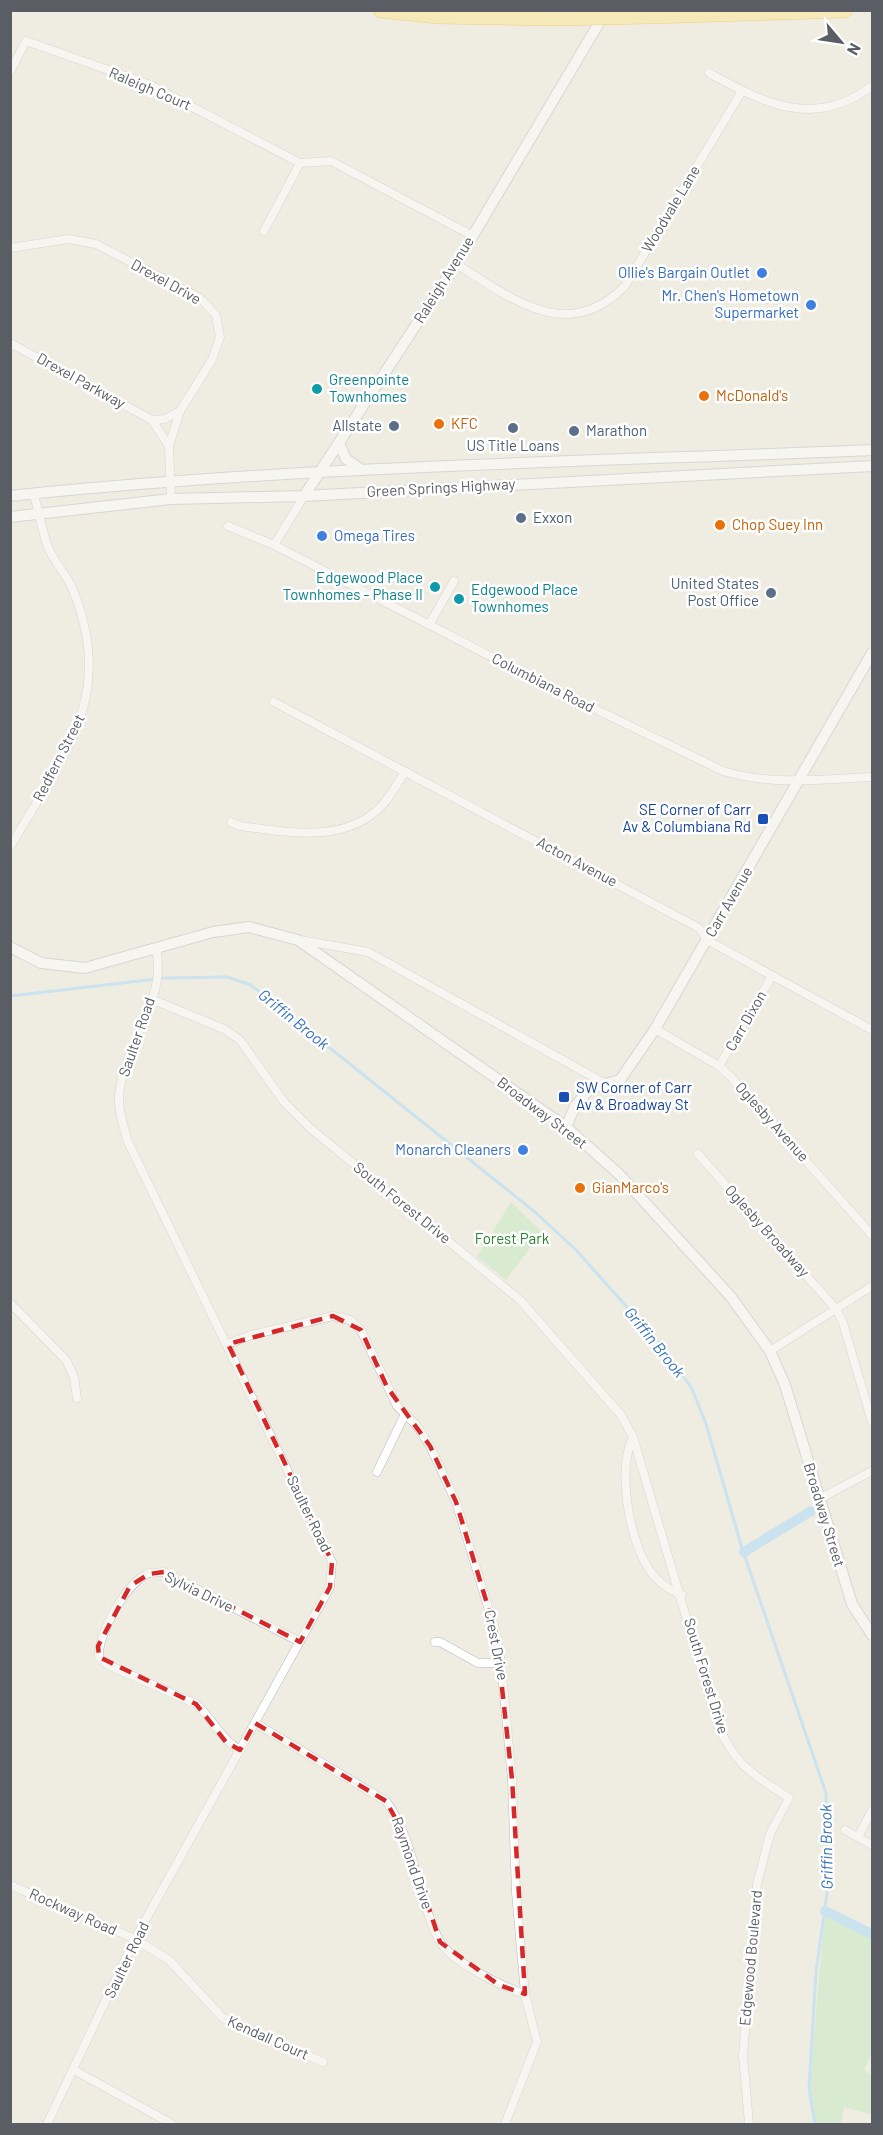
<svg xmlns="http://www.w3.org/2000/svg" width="883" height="2135" font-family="Barlow,sans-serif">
  <rect width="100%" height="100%" fill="#efece2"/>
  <g fill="#bce9bd">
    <path d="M511 1202 542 1232 506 1280 477 1257Z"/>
    <path d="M825 1911 872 1934V2053L864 2070 872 2075V2115L844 2107 841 2124H816L809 2088Z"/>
  </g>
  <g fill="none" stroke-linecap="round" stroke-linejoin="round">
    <path stroke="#a1d4ff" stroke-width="3" d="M10 996 165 978 227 977 251 985 535 1212 576 1250 668 1353 692 1389 706 1424 742 1548 826 1793 827 1893 816 1972 809 2088 815 2124"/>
    <g stroke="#a1d4ff" stroke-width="10">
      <path d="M744 1552 811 1511"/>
      <path d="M825 1911 872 1934"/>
    </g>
    <defs>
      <g id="street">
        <path d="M10 72 26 41 148 84 300 163"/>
        <path d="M709 73C765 104 815 129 872 86"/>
        <path d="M264 231 300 163 331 161 473 236"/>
        <path d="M10 248 69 239 96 244 200 298 216 315 220 337 212 360 180 411 165 419 152 420 10 343"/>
        <path d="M456 264C512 298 567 345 625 286L742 91"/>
        <path d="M152 420 169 446 171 499"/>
        <path d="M169 446 180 411"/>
        <path d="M228 526 274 545 554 689 723 771C773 786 822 779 872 777"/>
        <path d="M274 545 304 496"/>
        <path d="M429 625 454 581"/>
        <path d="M274 702 699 928 707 940 872 1030"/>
        <path d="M231 822 240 826C287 832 348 845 384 803 392 794 398 782 405 772"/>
        <path d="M10 847C62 757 117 698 73 590 67 575 54 562 48 547 42 530 38 511 34 494"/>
        <path d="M300 940 368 952 606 1084"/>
        <path d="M151 999 224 1029 240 1040 284 1102 310 1128 520 1300 621 1415 633 1437 718 1726C738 1768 751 1773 789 1798L770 1834 757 1884 743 2056 749 2124"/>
        <path d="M655 1029 719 1066 730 1076 872 1235"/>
        <path d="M719 1066 772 976"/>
        <path d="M698 1154 836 1309 843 1323 872 1422"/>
        <path d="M10 1303 66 1360 74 1377 77 1398"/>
        <path d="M228 1344 251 1335 333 1316 350 1320 361 1330 397 1406 417 1426 430 1446 456 1502 496 1633 501 1663 512 1779 516 1892 525 1994 537 2042 505 2124"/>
        <path d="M770 1351 872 1286"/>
        <path d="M633 1437C617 1470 629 1535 647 1566 655 1580 667 1589 682 1595"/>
        <path d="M377 1472 405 1414"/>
        <path d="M819 1499 872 1471"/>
        <path d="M435 1642H440L478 1663H501"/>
        <path d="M255 1723 386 1801C416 1842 416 1895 439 1940 451 1962 501 1986 525 1994"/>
        <path d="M240 1750C220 1739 213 1719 196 1704L108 1665 99 1657C97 1635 127 1581 149 1573 153 1572 159 1573 164 1572L300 1642"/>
        <path d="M845 1830 872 1845"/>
        <path d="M858 1837 872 1810"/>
        <path d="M10 1885 135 1939 169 1960 223 2018 323 2062"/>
        <path d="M74 2070 172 2124"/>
        <path d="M47 2124 135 1939 330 1587 332 1562 128 1142C124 1127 118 1112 119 1096 123 1046 168 999 156 949"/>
      </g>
      <g id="secondary">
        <path d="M339 443 346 459 362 470"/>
        <path d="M10 496C296 466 585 462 872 450"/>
        <path d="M304 496 456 264 605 13"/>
        <path d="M10 517 171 499 304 496 872 466"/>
        <path d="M10 947 41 963 85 968 213 932 249 927 298 940 566 1127 619 1174 731 1297 770 1351 785 1385 852 1604 872 1635"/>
        <path d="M566 1127 575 1106 591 1088 620 1080 655 1029 872 653"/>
      </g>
      <g id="highway">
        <path d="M381 10 437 16 557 18"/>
        <path d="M650 16 845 10"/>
      </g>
    </defs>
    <use href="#street" stroke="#b7bac0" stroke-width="9"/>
    <use href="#secondary" stroke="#b8bbc2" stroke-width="12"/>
    <use href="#highway" stroke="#f0ab00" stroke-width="16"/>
    <use href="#street" stroke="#fff" stroke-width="8"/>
    <use href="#secondary" stroke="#fff" stroke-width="10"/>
    <use href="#highway" stroke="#ffe488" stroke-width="15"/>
    <defs>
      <path id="highway-bridge" d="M557 18 650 16"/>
    </defs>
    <use href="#highway-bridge" stroke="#f0ab00" stroke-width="16" stroke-linecap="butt"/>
    <use href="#highway-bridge" stroke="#ffe488" stroke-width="15"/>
  </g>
  <path d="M0 0H883V2135H0ZM333 1316 361 1330 387 1387 430 1446 456 1502 496 1633 512 1779 525 1994 499 1985 440 1942 406 1838 386 1801 255 1723 240 1750 226 1742 196 1704 99 1657 98 1646 130 1586 149 1574 164 1572 300 1642 330 1587 332 1562 228 1344Z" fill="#efece2" fill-opacity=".55" fill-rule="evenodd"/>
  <path fill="none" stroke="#d62828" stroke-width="4.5" stroke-dasharray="12 8" stroke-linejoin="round" d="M333 1316 361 1330 387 1387 430 1446 456 1502 496 1633 512 1779 525 1994 499 1985 440 1942 406 1838 386 1801 255 1723 240 1750 226 1742 196 1704 99 1657 98 1646 130 1586 149 1574 164 1572 300 1642 330 1587 332 1562 228 1344Z"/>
  <g fill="#3f7fe0" stroke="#fff" stroke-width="2">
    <circle cx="762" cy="273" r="6"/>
    <circle cx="811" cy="305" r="6"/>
    <circle cx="322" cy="536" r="6"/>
    <circle cx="523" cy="1150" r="6"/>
  </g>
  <g fill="#0f9aa8" stroke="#fff" stroke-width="2">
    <circle cx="317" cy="389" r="6"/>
    <circle cx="435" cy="587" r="6"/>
    <circle cx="459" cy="599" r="6"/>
  </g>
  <g fill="#e8710a" stroke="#fff" stroke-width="2">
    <circle cx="704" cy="396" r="6"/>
    <circle cx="439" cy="424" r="6"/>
    <circle cx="720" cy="525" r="6"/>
    <circle cx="580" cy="1188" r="6"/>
  </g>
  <g fill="#5c6f8a" stroke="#fff" stroke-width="2">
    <circle cx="394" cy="426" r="6"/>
    <circle cx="513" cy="428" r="6"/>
    <circle cx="574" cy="431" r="6"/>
    <circle cx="521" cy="518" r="6"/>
    <circle cx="771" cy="593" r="6"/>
  </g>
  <g fill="#1a4fb4" stroke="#fff" stroke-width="2">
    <rect x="757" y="813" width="12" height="12" rx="3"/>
    <rect x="558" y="1091" width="12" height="12" rx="3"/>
  </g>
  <g text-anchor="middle" stroke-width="5" stroke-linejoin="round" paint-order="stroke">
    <g font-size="15" fill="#5a5e64" stroke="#fff">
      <text transform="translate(150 89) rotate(23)" y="5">Raleigh Court</text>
      <text transform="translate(671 209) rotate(-59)" y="5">Woodvale Lane</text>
      <text transform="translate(444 280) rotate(-58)" y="5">Raleigh Avenue</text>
      <text transform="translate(166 282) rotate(29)" y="5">Drexel Drive</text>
      <text transform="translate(81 381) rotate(29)" y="5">Drexel Parkway</text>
      <text transform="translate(441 488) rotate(-3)" y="5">Green Springs Highway</text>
      <text transform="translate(543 683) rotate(27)" y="5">Columbiana Road</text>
      <text transform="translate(59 758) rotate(-63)" y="5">Redfern Street</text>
      <text transform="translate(577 862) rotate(28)" y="5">Acton Avenue</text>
      <text transform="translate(729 902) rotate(-60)" y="5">Carr Avenue</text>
      <text transform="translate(746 1021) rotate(-60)" y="5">Carr Dixon</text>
      <text transform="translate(137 1037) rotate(-71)" y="5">Saulter Road</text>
      <text transform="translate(542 1113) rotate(37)" y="5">Broadway Street</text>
      <text transform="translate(772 1122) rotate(48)" y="5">Oglesby Avenue</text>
      <text transform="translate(402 1203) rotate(39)" y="5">South Forest Drive</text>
      <text transform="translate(767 1231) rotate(48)" y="5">Oglesby Broadway</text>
      <text transform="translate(309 1514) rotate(64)" y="5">Saulter Road</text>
      <text transform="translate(824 1515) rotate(73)" y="5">Broadway Street</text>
      <text transform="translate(199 1592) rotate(26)" y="5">Sylvia Drive</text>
      <text transform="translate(496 1645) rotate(79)" y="5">Crest Drive</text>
      <text transform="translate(706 1676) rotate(73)" y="5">South Forest Drive</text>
      <text transform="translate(412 1863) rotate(71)" y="5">Raymond Drive</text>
      <text transform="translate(73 1912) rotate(24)" y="5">Rockway Road</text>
      <text transform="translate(751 1958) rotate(-85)" y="5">Edgewood Boulevard</text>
      <text transform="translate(127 1960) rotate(-64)" y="5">Saulter Road</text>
      <text transform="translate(268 2038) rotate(24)" y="5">Kendall Court</text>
    </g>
    <g font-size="15" fill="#366cbe" stroke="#fff" text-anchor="end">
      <text x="750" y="278">Ollie's Bargain Outlet</text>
      <text x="799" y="301">Mr. Chen's Hometown<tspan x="799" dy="17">Supermarket</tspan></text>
      <text x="334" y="541" text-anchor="start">Omega Tires</text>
      <text x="511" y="1155">Monarch Cleaners</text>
    </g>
    <g font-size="15" fill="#0d838f" stroke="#fff" text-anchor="start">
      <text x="329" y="385">Greenpointe<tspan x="329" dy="17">Townhomes</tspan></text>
      <text x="423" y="583" text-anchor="end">Edgewood Place<tspan x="423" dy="17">Townhomes - Phase II</tspan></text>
      <text x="471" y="595">Edgewood Place<tspan x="471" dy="17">Townhomes</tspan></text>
    </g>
    <g font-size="15" fill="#c56008" stroke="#fff" text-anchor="start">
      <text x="716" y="401">McDonald's</text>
      <text x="451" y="429">KFC</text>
      <text x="732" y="530">Chop Suey Inn</text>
      <text x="592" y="1193">GianMarco's</text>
    </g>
    <g font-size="15" fill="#4e5e75" stroke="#fff" text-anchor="end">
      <text x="382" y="431">Allstate</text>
      <text x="586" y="436" text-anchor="start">Marathon</text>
      <text x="513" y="451" text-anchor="middle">US Title Loans</text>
      <text x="533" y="523" text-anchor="start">Exxon</text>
      <text x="759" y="589">United States<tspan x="759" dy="17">Post Office</tspan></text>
    </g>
    <g font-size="15" fill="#164399" stroke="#fff" text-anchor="end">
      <text x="751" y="815">SE Corner of Carr<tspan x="751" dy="17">Av &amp; Columbiana Rd</tspan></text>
      <text x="576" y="1093" text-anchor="start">SW Corner of Carr<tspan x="576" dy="17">Av &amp; Broadway St</tspan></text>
    </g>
    <g font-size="15" fill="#2c8231" stroke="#fff">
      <text x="512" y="1244">Forest Park</text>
    </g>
    <g font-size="16" font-style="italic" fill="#3573bb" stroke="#fff">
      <text transform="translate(294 1019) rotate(39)" y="6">Griffin Brook</text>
      <text transform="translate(655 1342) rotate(51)" y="6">Griffin Brook</text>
      <text transform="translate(826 1847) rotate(-91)" y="6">Griffin Brook</text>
    </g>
  </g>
  <rect width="883" height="2135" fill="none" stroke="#5a5e64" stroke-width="24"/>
  <g transform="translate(841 42) rotate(119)" stroke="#ffffff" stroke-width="4.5" paint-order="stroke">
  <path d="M0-4.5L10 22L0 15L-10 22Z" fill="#5a5e64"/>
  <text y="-9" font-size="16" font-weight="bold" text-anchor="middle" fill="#5a5e64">N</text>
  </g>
</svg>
